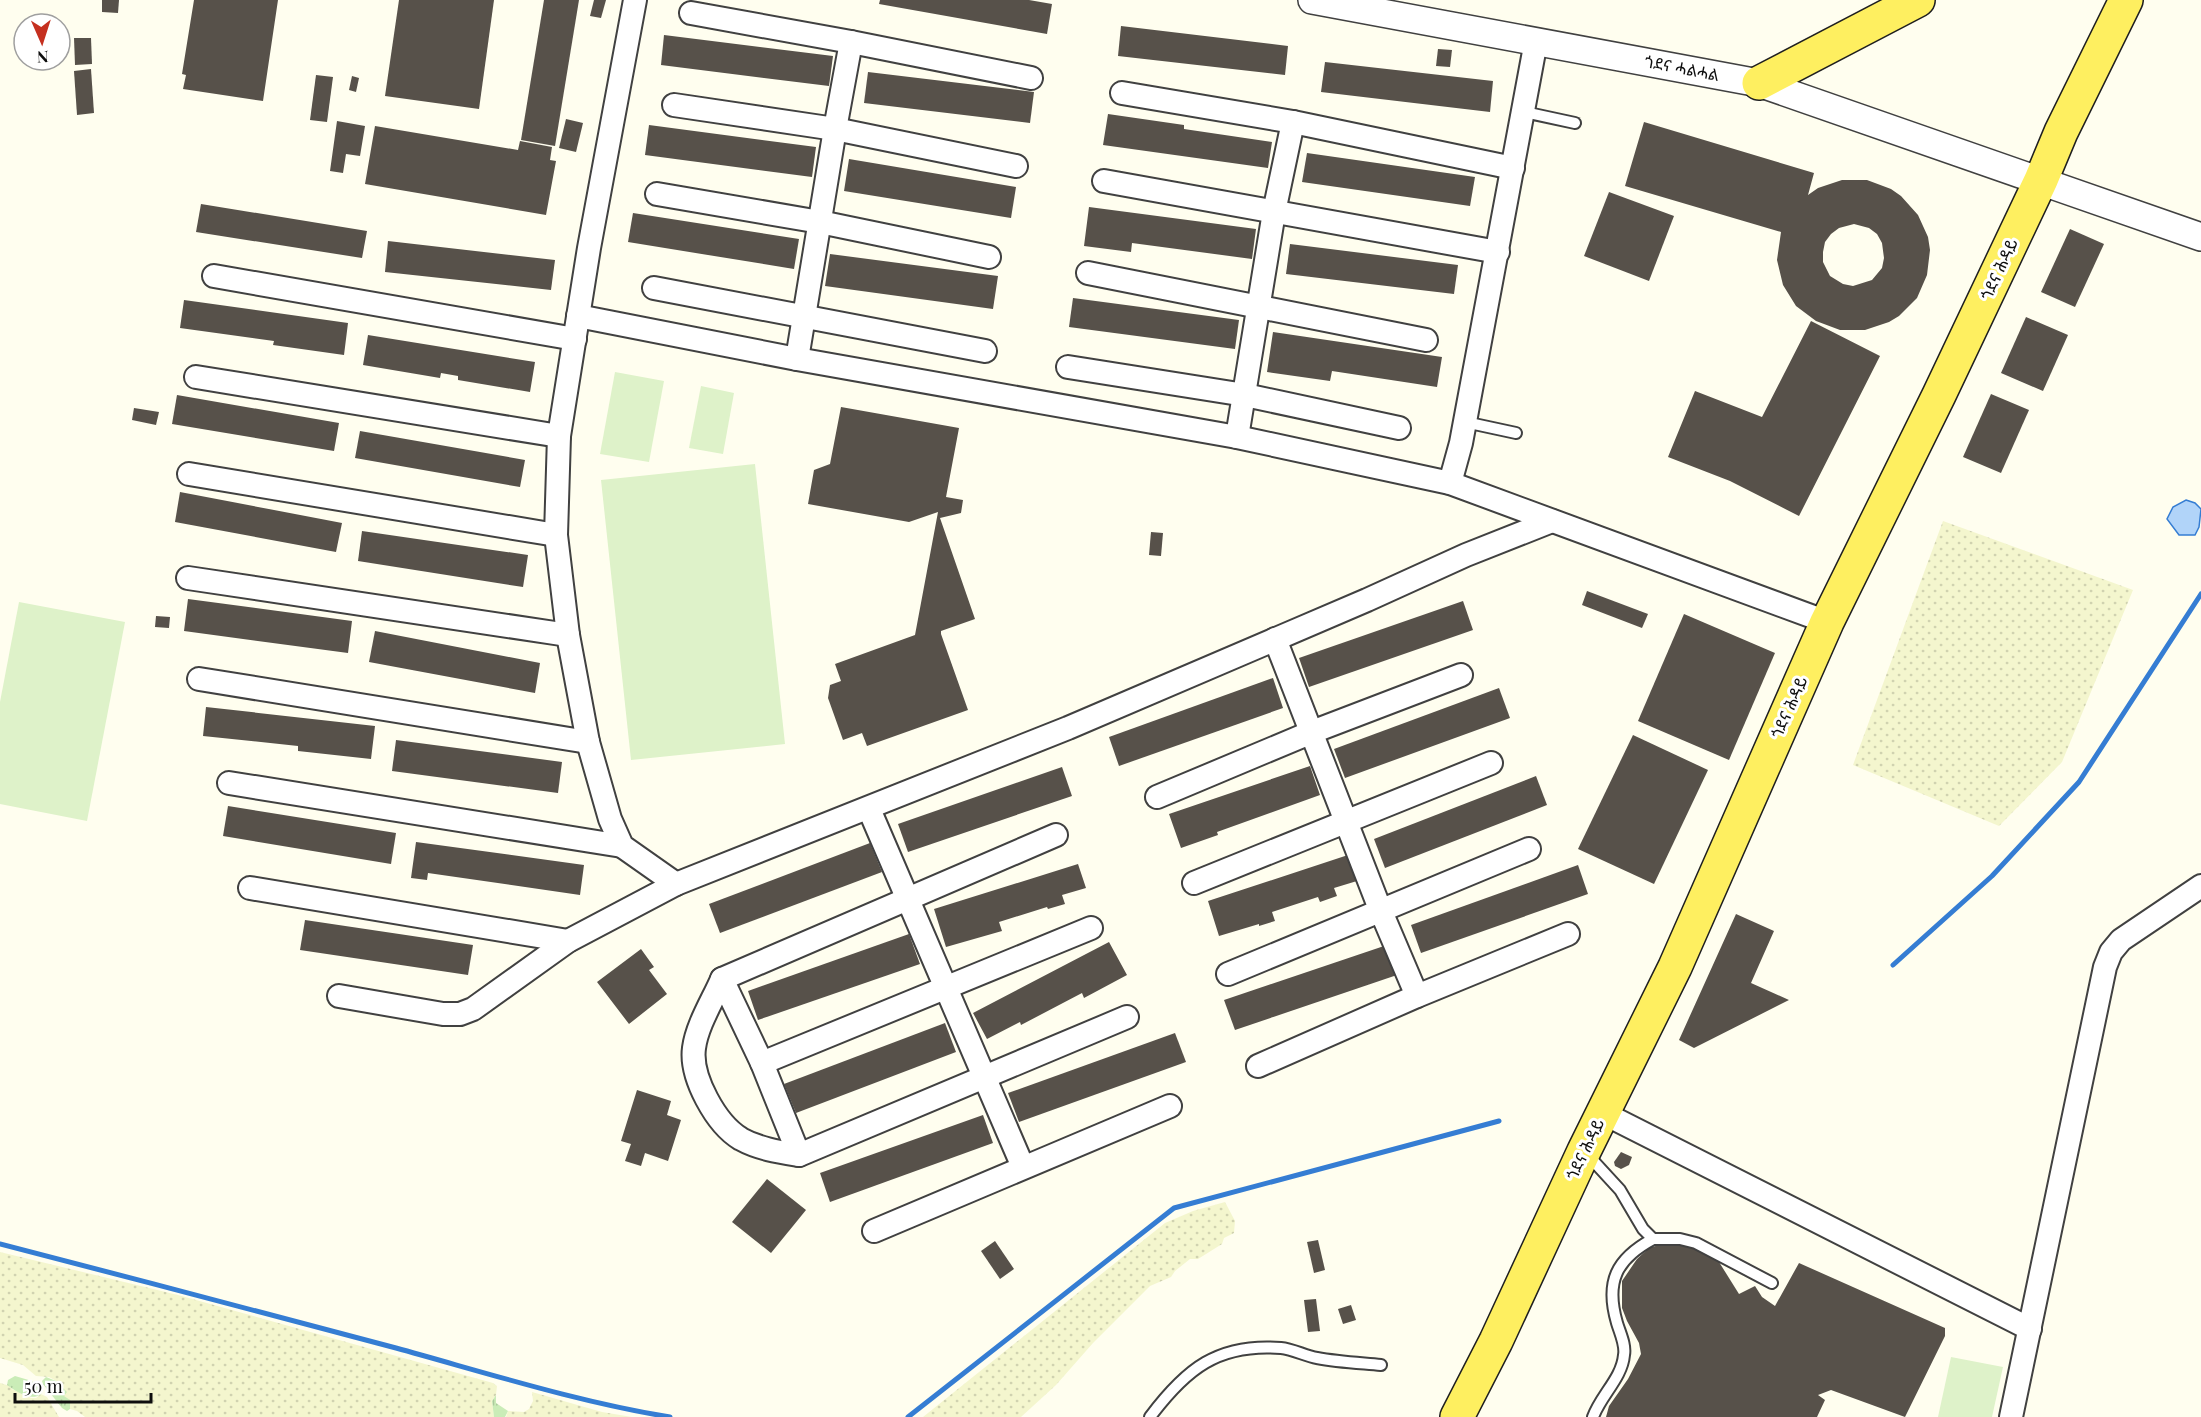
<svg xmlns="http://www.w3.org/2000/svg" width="2201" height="1417" font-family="'Playfair Display','Noto Sans Ethiopic',serif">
  <defs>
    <pattern id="farmland-dots" width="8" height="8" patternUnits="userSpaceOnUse" patternTransform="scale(1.5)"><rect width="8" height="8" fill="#f4f6ce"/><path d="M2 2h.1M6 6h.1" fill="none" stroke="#d0d2b0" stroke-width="1.8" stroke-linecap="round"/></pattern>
    <pattern id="grass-tufts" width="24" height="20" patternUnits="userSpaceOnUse" patternTransform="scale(1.5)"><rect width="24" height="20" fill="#caecb7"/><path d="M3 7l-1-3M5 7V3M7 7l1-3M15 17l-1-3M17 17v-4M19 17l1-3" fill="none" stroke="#acc99c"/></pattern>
  </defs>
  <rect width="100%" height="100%" fill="#fffeef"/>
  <g fill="url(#farmland-dots)">
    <path d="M1943 521 2133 590 2062 762 1999 826 1853 765Z"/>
    <path d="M1225 1202 1235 1221 1234 1233 1224 1238 1222 1244 1198 1259H1190L1175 1271 1171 1277 1150 1286 1093 1343 1056 1385 1021 1417H923L1165 1223 1193 1211Z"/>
    <path d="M0 1252 178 1295 493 1383 497 1386 496 1395 492 1401 494 1417H85L77 1411 70 1409 67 1399 63 1396V1387L60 1383 49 1377 36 1376 23 1365 0 1358Z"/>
    <path d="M0 1383 10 1386 12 1389 31 1398H36L41 1394 47 1397 59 1417H0Z"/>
    <path d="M532 1392 602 1412 632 1417H506L508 1411 524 1412 529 1409 533 1401Z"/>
  </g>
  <g fill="url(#grass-tufts)">
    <path d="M15 1376 32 1381 42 1391 41 1394C30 1402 16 1391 7 1385L8 1380Z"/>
    <path d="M46 1377 56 1381 67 1392 64 1396 70 1400V1409L67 1411 62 1408 43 1384 42 1381Z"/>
    <path d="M496 1395V1403L508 1411 505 1417H494L492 1401Z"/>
  </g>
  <g fill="#def2c9">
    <path d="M615 372 664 381 649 462 600 454Z"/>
    <path d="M701 386 734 393 723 454 689 448Z"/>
    <path d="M755 464 785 744 631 760 601 480Z"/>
    <path d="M19 602 125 622 87 821 0 804V702Z"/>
    <path d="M1951 1357 2003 1367 1992 1417H1938Z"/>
  </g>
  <path fill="#b1d4f9" stroke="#357dd3" stroke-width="1.5" d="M2186 500 2195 503 2201 509 2199 527 2195 535H2179L2167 519 2173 507Z"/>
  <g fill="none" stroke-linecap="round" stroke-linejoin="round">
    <g stroke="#357dd3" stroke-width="5">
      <path d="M1893 965 1992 876 2079 782 2201 594"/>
      <path d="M0 1244C132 1278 265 1313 396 1348 487 1373 578 1402 670 1417"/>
      <path d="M908 1417 1174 1208 1499 1121"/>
    </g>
  </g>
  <g fill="#57514a" fill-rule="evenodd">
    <path d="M102 0H119L118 13 102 12Z"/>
    <path d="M194 0H278L263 101 183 89 186 75 182 74Z"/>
    <path d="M399 0H494L479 109 385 96Z"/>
    <path d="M544 0H579L555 146 521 140Z"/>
    <path d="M594 0H606L601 18 590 16Z"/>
    <path d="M880 0H1029L1052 4 1047 34 879 4Z"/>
    <path d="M1121 26 1288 46 1285 75 1118 56Z"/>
    <path d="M664 35 833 56 829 86 661 65Z"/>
    <path d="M74 38H91L92 64 75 65Z"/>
    <path d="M1438 49 1452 50 1450 67 1436 66Z"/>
    <path d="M1325 62 1493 81 1490 112 1321 92Z"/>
    <path d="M91 69 94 113 77 115 74 71Z"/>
    <path d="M868 72 1034 92 1030 123 864 103Z"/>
    <path d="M316 75 333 77 327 122 310 120Z"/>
    <path d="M352 76 359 78 356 92 349 90Z"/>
    <path d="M1108 114 1184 125V129L1272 142 1268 168 1103 145Z"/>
    <path d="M566 119 583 123 576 152 559 148Z"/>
    <path d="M337 121 365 126 360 156 346 154 343 173 330 171Z"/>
    <path d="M1644 122 1814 173 1808 195 1818 188 1842 180H1867L1891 189 1901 196 1918 215 1928 237 1930 250 1927 275 1917 298 1899 316 1889 322 1865 330H1840L1816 321 1796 306 1783 285 1777 260 1781 232 1625 186ZM1854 224 1869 228 1877 234 1882 243 1884 258 1882 268 1872 280 1853 286 1843 284 1830 276 1823 262V252L1825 242 1831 234 1839 228Z"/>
    <path d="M649 125 816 147 812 177 645 155Z"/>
    <path d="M375 126 518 150 520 141 552 147 550 160 556 161 546 215 365 184Z"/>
    <path d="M1307 153 1475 177 1470 206 1302 182Z"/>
    <path d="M849 159 1016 187 1011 218 844 191Z"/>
    <path d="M1609 192 1674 216 1649 281 1584 256Z"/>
    <path d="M201 204 367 231 362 258 196 232Z"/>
    <path d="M1089 207 1256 229 1252 259 1132 243 1131 252 1084 246Z"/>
    <path d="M633 213 799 239 794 269 628 242Z"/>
    <path d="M2070 229 2104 244 2075 307 2041 292Z"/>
    <path d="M388 241 555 260 551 290 385 272Z"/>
    <path d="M1290 244 1458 265 1454 294 1286 274Z"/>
    <path d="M830 254 998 276 993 309 825 286Z"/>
    <path d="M1073 298 1239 320 1235 349 1069 327Z"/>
    <path d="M184 300 348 323 344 355 273 345 274 341 180 328Z"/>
    <path d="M2026 317 2068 335 2043 391 2001 373Z"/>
    <path d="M1811 321 1880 356 1799 516 1730 481 1668 457 1695 391 1762 417Z"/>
    <path d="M1273 332 1442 357 1437 387 1332 371 1330 381 1267 372Z"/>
    <path d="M368 335 535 362 530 392 458 380V376L441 373 440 378 363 365Z"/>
    <path d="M1991 394 2029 410 2001 473 1963 457Z"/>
    <path d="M177 395 339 423 334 451 172 424Z"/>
    <path d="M841 407 959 428 946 497 963 500 961 513 940 518 975 619 941 631V634L968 710 867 746 862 733 843 740 828 698 830 685 841 681 835 664 915 635 938 512 909 522 808 504 814 470 830 464Z"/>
    <path d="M134 408 159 412 156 425 132 420Z"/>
    <path d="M360 431 525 460 520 487 355 458Z"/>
    <path d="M180 492 342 523 336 552 175 522Z"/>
    <path d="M362 531 528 555 523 587 358 561Z"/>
    <path d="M1151 532 1163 533 1161 556 1149 555Z"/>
    <path d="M1587 591 1648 614 1642 628 1582 605Z"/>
    <path d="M188 599 352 621 348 653 184 631Z"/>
    <path d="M1463 601 1473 630 1309 687 1299 658Z"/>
    <path d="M1684 614 1775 653 1729 760 1638 721Z"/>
    <path d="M156 616 170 617 169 628 155 627Z"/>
    <path d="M375 631 540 663 535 693 369 662Z"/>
    <path d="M1273 678 1283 708 1119 766 1109 737Z"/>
    <path d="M1499 688 1510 718 1345 778 1334 749Z"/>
    <path d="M206 707 375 726 371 759 298 751V746L203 736Z"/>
    <path d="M1633 735 1708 770 1654 884 1578 849Z"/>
    <path d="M396 740 562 762 558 793 392 771Z"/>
    <path d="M1310 766 1320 795 1217 832 1218 835 1181 848 1169 814Z"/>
    <path d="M1062 767 1072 796 908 852 898 824Z"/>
    <path d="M1536 776 1547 805 1385 868 1374 839Z"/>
    <path d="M228 806 396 833 391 864 223 836Z"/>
    <path d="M416 842 584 865 580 895 428 873 427 880 411 878Z"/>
    <path d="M870 843 882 872 720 933 709 904Z"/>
    <path d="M1348 855 1357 881 1334 888 1337 896 1320 902 1318 897 1272 912 1275 921 1259 926V924L1219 936 1208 901Z"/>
    <path d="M1078 864 1086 888 1062 895 1065 904 1048 909 1047 907 999 922 1002 931 946 947 934 909Z"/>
    <path d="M1578 865 1588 894 1421 953 1411 925Z"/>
    <path d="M1736 914 1774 931 1751 983 1789 1000 1694 1048 1679 1040Z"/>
    <path d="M305 920 473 945 468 975 300 950Z"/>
    <path d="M909 934 920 964 758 1020 748 991Z"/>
    <path d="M1109 942 1127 975 1084 998 1082 993 1021 1025 1020 1022 987 1039 973 1013Z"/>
    <path d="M1387 945 1397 975 1235 1030 1224 1000Z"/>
    <path d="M641 949 654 967 649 970 667 994 629 1024 597 982Z"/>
    <path d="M945 1023 956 1052 796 1113 784 1084Z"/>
    <path d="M1175 1033 1186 1062 1019 1122 1008 1093Z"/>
    <path d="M637 1090 671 1101 667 1115 681 1120 668 1161 645 1153 641 1166 625 1161 631 1144 621 1141Z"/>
    <path d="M983 1115 993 1143 830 1202 820 1173Z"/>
    <path d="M1621 1152 1632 1157 1629 1165 1621 1169 1615 1166 1614 1162Z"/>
    <path d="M767 1179 806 1210 771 1253 732 1222Z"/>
    <path d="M1318 1240 1325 1270 1314 1273 1307 1242Z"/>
    <path d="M995 1241 1014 1269 1000 1279 981 1251Z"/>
    <path d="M1680 1242 1708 1254 1719 1262 1739 1294 1755 1286 1762 1297 1775 1306 1799 1263 1945 1328V1336L1905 1417 1831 1390 1818 1395 1825 1400 1817 1417H1606L1609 1406 1628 1379 1641 1354 1639 1343 1627 1321 1622 1308V1281L1637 1259 1649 1248 1662 1244Z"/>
    <path d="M1316 1299 1320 1331 1308 1332 1304 1300Z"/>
    <path d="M1351 1305 1356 1320 1343 1324 1338 1309Z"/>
  </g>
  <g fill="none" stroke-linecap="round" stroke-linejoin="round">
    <defs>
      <g id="service">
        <path d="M1524 112 1575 123"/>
        <path d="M1465 422 1516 433"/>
        <path d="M1586 1153 1620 1190 1643 1229 1653 1239H1680L1696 1243 1772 1283"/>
        <path d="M1150 1417C1186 1369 1218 1343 1281 1348 1293 1349 1305 1356 1317 1358 1338 1362 1360 1363 1381 1365"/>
        <path d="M1593 1417C1601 1395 1622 1378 1624 1355 1626 1345 1620 1333 1617 1323 1605 1282 1616 1259 1653 1239"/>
      </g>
      <g id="minor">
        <path d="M635 0 589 248 559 436 556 535 568 635 588 742 610 819 622 846 676 884"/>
        <path d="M691 13 851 42 1031 78"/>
        <path d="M1122 93 1293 122 1513 168"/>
        <path d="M674 105 835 129 1016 166"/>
        <path d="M1104 181 1498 252"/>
        <path d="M657 194 820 222 989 257"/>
        <path d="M1088 273 1426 340"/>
        <path d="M214 276 575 339"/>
        <path d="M654 288 985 351"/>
        <path d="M578 316 797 359 1237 437 1450 483 1827 622"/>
        <path d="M797 359 835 129 851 42"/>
        <path d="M1068 367 1245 395 1399 428"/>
        <path d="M196 377 559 436"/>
        <path d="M1237 437 1274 212 1293 122"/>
        <path d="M189 474 556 535"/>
        <path d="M1450 483 1461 443 1536 41"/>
        <path d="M188 578 568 635"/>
        <path d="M1275 639 1380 909 1417 996"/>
        <path d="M199 679 588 742"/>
        <path d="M229 783 622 846"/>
        <path d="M1157 797 1312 732 1461 675"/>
        <path d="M869 809 1023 1167"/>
        <path d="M1056 835 722 979C713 1000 697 1025 694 1048 690 1077 716 1124 741 1139 759 1149 780 1152 799 1155L1127 1017"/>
        <path d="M1194 883 1491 763"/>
        <path d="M250 888 568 941"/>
        <path d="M1228 974 1529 849"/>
        <path d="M722 979 762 1063 799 1155"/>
        <path d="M339 996 443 1014H460L473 1009 568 941 676 884 1068 728 1367 600 1466 555 1552 521"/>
        <path d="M762 1063 1091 928"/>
        <path d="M1258 1066 1417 996 1568 934"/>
        <path d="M1603 1113 2030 1329"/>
        <path d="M874 1231 1170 1106"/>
        <path d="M2011 1417 2105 967 2111 952 2121 940 2201 886"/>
      </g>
      <path id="tertiary" d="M1312 0 1759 83 2201 237"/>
      <g id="primary">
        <path d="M1759 83 1918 0"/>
        <path d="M1457 1417 1496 1341 1584 1151 1675 967 1827 622 1939 395 2041 180 2061 132 2126 0"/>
      </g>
    </defs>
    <use href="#service" stroke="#414141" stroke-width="14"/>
    <use href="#minor" stroke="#414141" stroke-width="26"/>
    <use href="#tertiary" stroke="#414141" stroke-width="30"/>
    <use href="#primary" stroke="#1f1f1f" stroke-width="36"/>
    <use href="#service" stroke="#fff" stroke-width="10"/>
    <use href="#minor" stroke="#fff" stroke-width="22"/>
    <use href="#tertiary" stroke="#fff" stroke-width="27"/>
    <use href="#primary" stroke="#feef60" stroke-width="33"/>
  </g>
  <g text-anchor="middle" stroke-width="6" stroke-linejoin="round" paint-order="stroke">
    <g font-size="16" fill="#0e0e0e" stroke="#fff">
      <text transform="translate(1682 68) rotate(11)" y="6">ጎደና ሓልሓል</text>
      <text transform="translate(1999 269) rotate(-65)" y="6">ጎደና ሕዳይ</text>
      <text transform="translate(1789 707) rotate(-66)" y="6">ጎደና ሕዳይ</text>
      <text transform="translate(1585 1149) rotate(-64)" y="6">ጎደና ሕዳይ</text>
    </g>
  </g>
  <g transform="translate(42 42) rotate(177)"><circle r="28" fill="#ffffff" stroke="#9f9f9f" stroke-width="1.5"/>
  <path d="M0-4.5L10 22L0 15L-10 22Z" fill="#c5301f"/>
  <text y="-9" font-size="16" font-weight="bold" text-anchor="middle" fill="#0e0e0e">N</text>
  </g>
  <path d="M15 1393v9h136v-9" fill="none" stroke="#0e0e0e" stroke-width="3"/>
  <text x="24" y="1393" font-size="18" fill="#0e0e0e" stroke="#ffffff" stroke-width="4.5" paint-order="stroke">50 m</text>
</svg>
